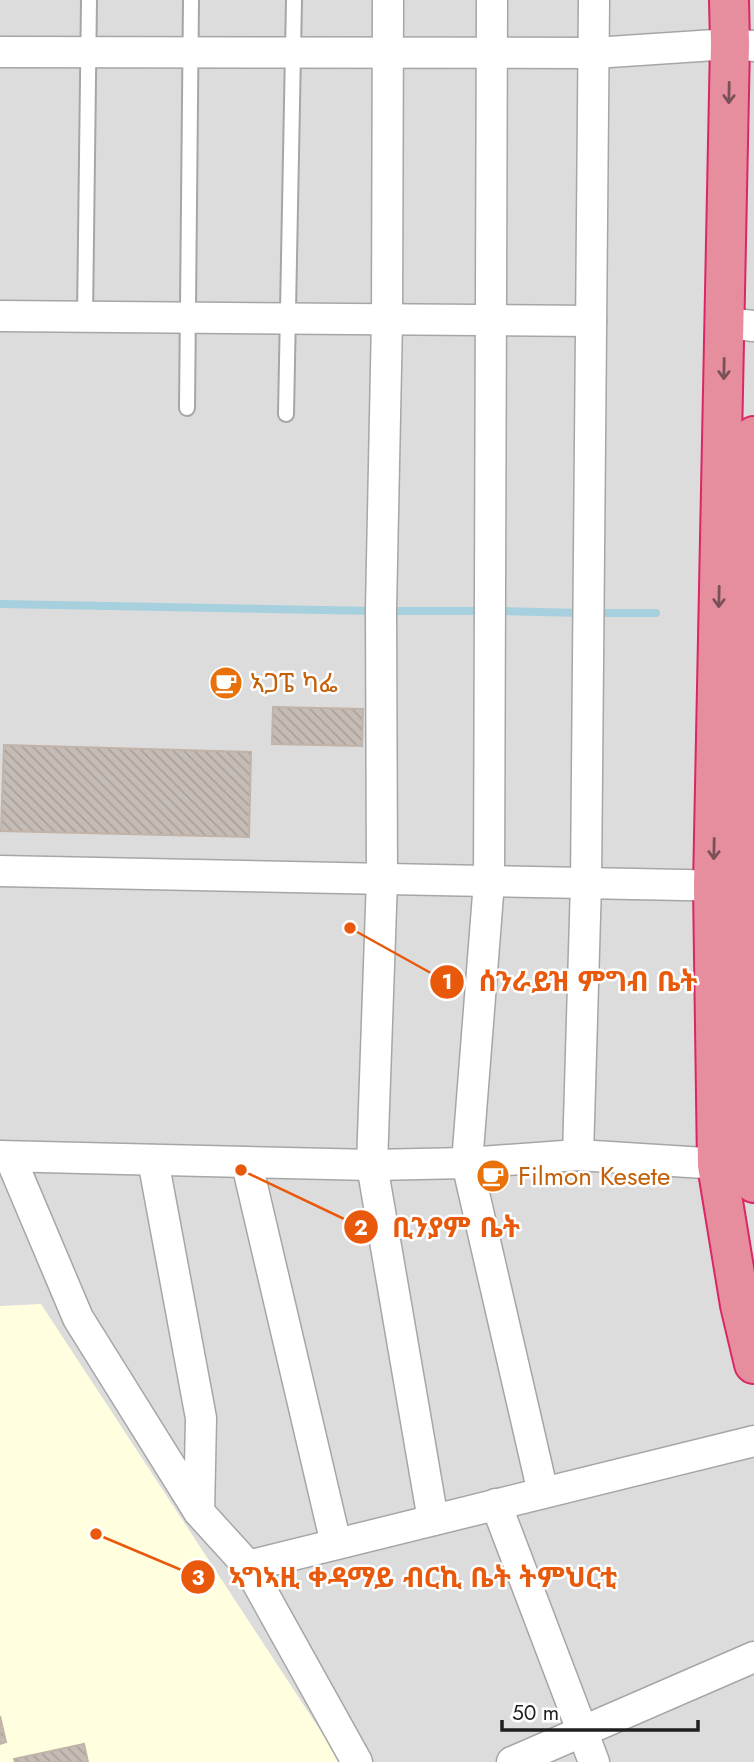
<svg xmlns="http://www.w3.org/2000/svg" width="754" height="1762" font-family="Jost,'Noto Sans Ethiopic',sans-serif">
  <defs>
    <pattern id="building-back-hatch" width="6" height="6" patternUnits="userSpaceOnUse" patternTransform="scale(1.75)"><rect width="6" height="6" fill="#c5bcb5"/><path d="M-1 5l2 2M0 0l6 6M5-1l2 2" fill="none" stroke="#a9a19b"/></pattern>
  </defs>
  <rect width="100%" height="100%" fill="#f0ece6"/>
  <rect fill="#dddcdc" x="0" y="0" width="754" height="1762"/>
  <path fill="#ffffe0" d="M41 1304 341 1762H0V1306Z"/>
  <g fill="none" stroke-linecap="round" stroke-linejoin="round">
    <g stroke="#a6d0dd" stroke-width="8">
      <path d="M0 604 375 611"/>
      <path d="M388 611H483"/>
      <path d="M496 611 581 613"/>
      <path d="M594 613H656"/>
    </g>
  </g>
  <g fill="url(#building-back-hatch)" stroke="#c1b3a8" stroke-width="2">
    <path d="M273 707 363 709 362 746 272 744Z"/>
    <path d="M4 745 251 752 249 837 1 831Z"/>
    <path d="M0 1716 6 1742 0 1744Z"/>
    <path d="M84 1744 88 1762H15L14 1759Z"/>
  </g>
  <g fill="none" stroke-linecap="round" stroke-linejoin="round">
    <defs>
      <g id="lane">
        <path d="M85 317 89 0"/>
        <path d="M187 408 191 0"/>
        <path d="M286 414 294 0"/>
      </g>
      <g id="street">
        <path d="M388 0 387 320 381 609 382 879 372 1165 433 1520"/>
        <path d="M492 0 489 882 467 1163 543 1493"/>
        <path d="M0 52 594 53 730 44 754 46"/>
        <path d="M0 316 591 321"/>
        <path d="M725 323 754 326"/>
        <path d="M0 871 733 886"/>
        <path d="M578 1155 586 883 594 0"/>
        <path d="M0 1156 372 1165 467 1163 578 1155 736 1165"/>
        <path d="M10 1157 78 1318 199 1512 248 1566 357 1762"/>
        <path d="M153 1160 201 1418 199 1512"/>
        <path d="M247 1164 336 1544"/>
        <path d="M496 1504 594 1762"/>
        <path d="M248 1566 754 1441"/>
        <path d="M512 1762 754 1657"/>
      </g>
      <g id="highway">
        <path d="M729 0 730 44 713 886 717 1165 740 1305 754 1364"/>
        <path d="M754 436 745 886 751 1166 754 1183"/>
      </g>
    </defs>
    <use href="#lane" stroke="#a6a6a6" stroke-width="18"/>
    <use href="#street" stroke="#a6a6a6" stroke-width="33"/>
    <use href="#highway" stroke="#da2763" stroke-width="42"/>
    <use href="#lane" stroke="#fff" stroke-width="14"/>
    <use href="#street" stroke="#fff" stroke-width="30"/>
    <use href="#highway" stroke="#e68e9e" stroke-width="38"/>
  </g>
  <defs><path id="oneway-shaft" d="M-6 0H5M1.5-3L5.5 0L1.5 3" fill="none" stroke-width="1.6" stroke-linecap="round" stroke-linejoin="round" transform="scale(1.75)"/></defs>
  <g stroke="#795158">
    <use href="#oneway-shaft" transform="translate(729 93) rotate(91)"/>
    <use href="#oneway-shaft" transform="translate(724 369) rotate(91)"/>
    <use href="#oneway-shaft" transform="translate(719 597) rotate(91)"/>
    <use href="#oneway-shaft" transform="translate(714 849) rotate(91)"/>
  </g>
  <defs>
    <symbol id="cafe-disc" viewBox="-11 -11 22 22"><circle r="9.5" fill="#e8710a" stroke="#fff"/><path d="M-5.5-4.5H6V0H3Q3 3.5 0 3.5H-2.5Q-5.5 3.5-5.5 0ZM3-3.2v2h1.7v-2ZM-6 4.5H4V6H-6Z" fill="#fff"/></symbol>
  </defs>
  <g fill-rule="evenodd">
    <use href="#cafe-disc" x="207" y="664" width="38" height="38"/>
    <use href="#cafe-disc" x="474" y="1157" width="38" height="38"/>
  </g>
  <g text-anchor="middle" stroke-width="5" stroke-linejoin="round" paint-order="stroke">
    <g font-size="26" fill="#c56008" stroke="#fff" text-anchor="start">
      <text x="250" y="692">ኣጋፔ ካፌ</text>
      <text x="518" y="1185">Filmon Kesete</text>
    </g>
  </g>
  <path fill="none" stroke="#e8590c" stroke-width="2.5" d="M350 928L447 982M241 1170L361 1227M96 1534L198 1577"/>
  <g fill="#e8590c" stroke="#fff" stroke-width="2.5">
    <circle cx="350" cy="928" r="7"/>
    <circle cx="241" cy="1170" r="7"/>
    <circle cx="96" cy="1534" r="7"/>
    <circle cx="447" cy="982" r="18"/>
    <circle cx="361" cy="1227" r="18"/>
    <circle cx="198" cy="1577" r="18"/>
  </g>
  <g font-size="21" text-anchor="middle" font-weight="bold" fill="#fff">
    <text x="447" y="989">1</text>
    <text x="361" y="1235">2</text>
    <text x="198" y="1585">3</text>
  </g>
  <g font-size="28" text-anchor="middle" font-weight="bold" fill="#e8590c" stroke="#fff" stroke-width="5" stroke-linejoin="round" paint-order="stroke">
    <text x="588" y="991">ሰንራይዝ ምግብ ቤት</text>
    <text x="456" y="1237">ቢንያም ቤት</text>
    <text x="423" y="1587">ኣግኣዚ ቀዳማይ ብርኪ ቤት ትምህርቲ</text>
  </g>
  <path d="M502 1720v10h196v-10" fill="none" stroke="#1f1f1f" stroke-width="3.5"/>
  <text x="512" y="1720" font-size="21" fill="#1f1f1f" stroke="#ffffff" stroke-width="5" paint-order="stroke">50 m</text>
</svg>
